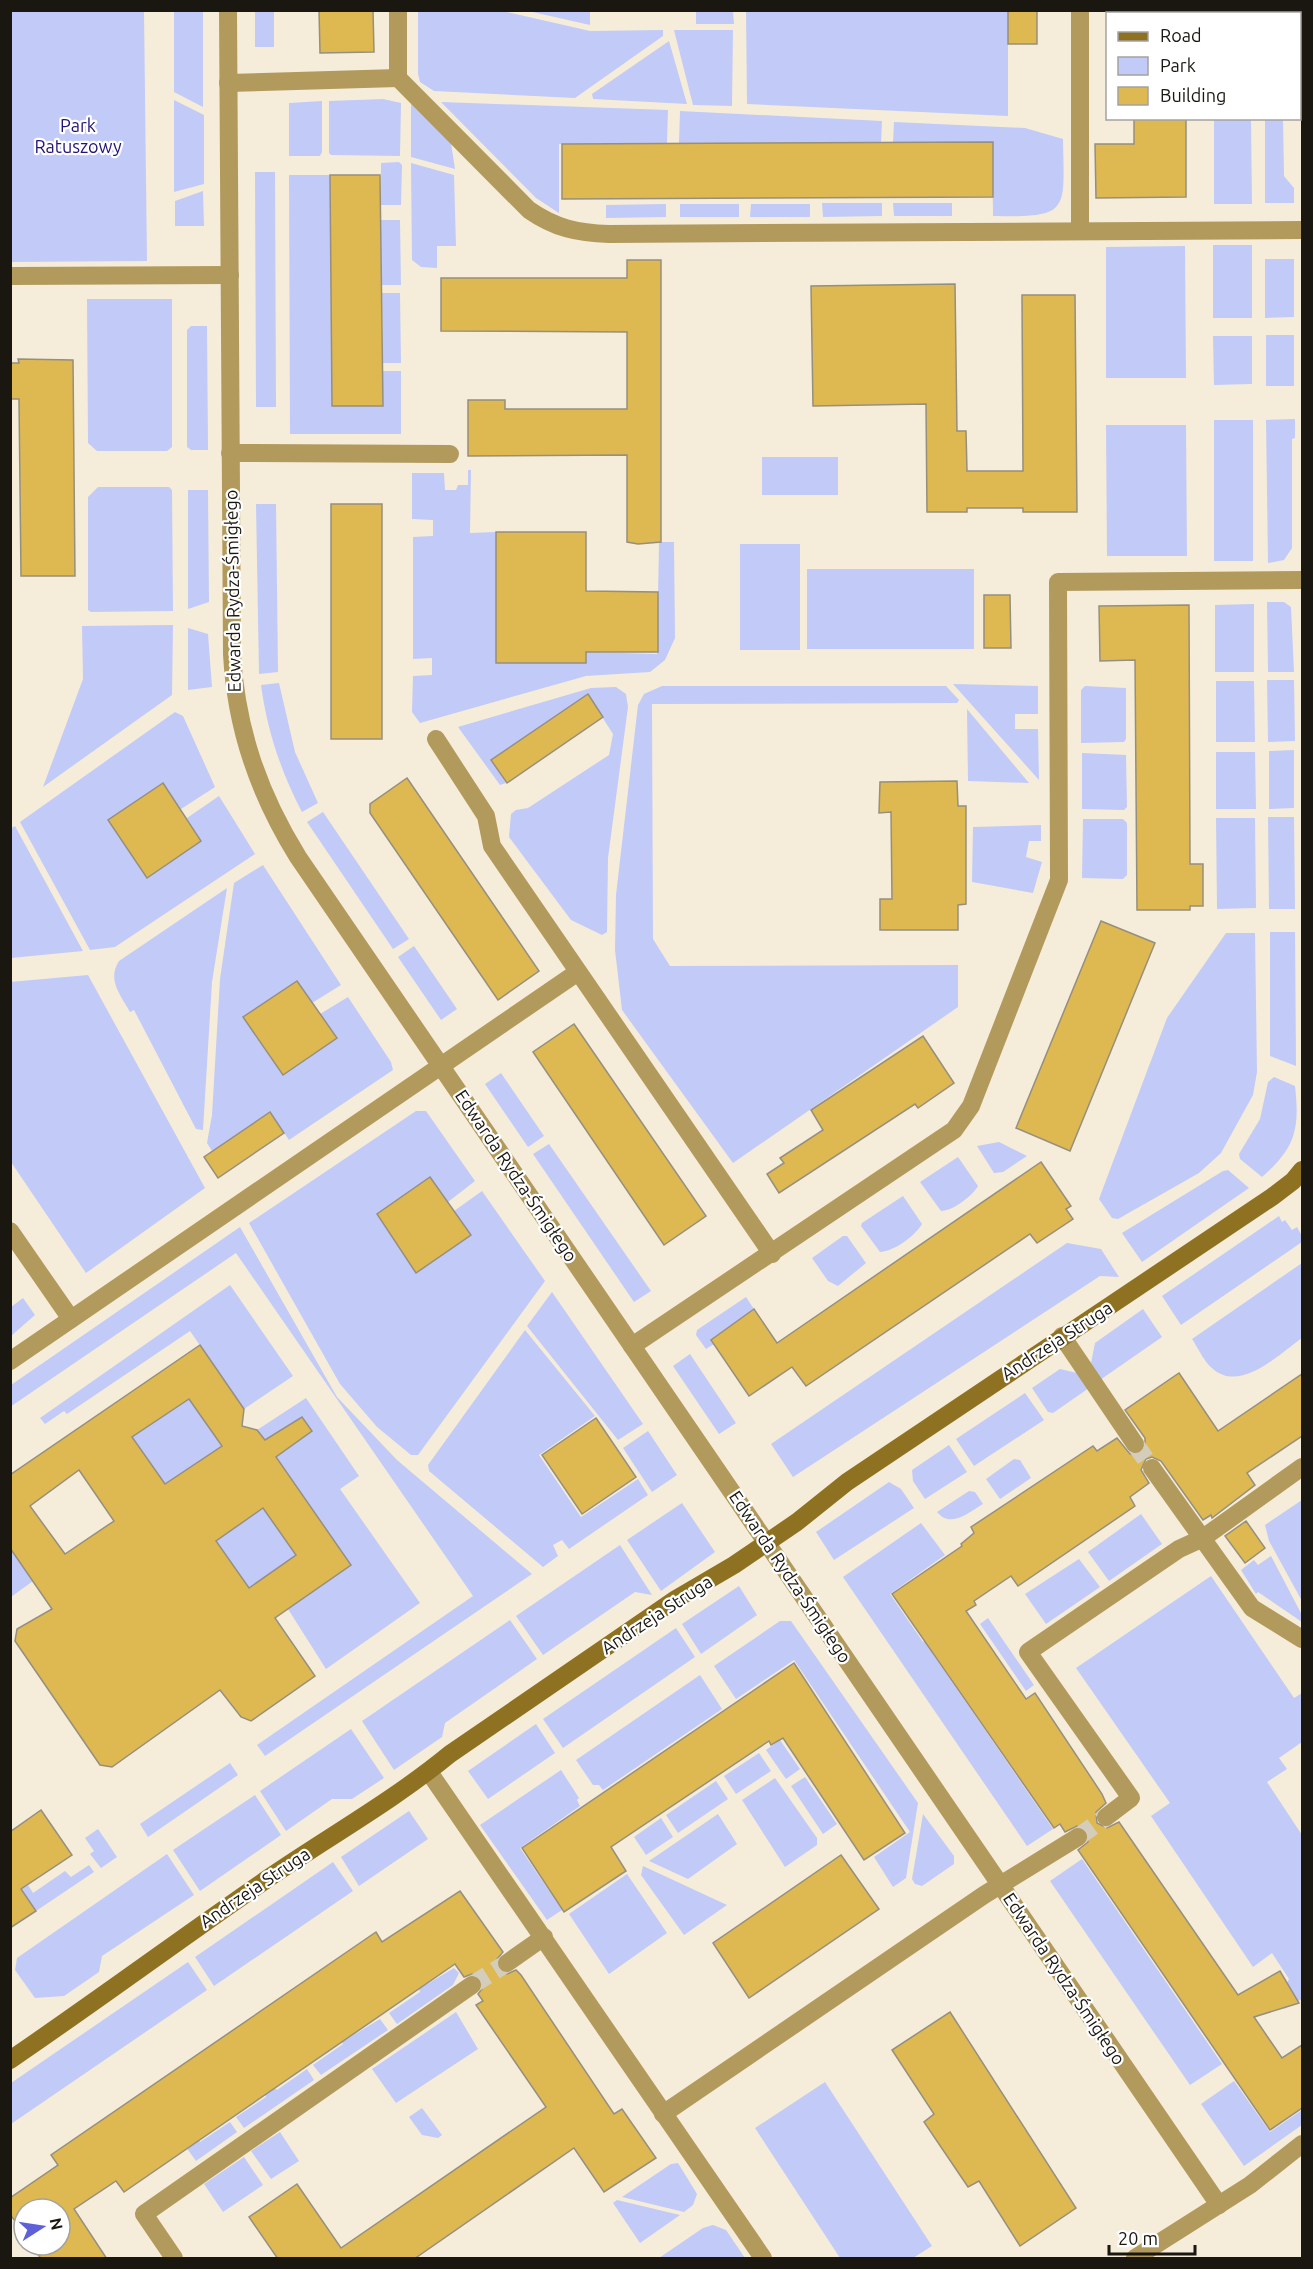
<svg xmlns="http://www.w3.org/2000/svg" width="1313" height="2269" font-family="Ubuntu,sans-serif">
  <rect width="100%" height="100%" fill="#f5edda"/>
  <g fill="#c2caf8">
    <path d="M10 11H144L147 261 11 262Z"/>
    <path d="M174 11H203V107L174 92Z"/>
    <rect x="255" y="11" width="19" height="36"/>
    <path d="M418 11H502L590 31 663 30V36L575 98 434 91 420 82 418 74Z"/>
    <path d="M528 11H590V25Z"/>
    <path d="M696 11H733L734 24H696Z"/>
    <path d="M746 11H1008V116L747 104Z"/>
    <path d="M674 30H733L732 106 693 105Z"/>
    <path d="M669 41 687 104 593 99 592 94Z"/>
    <path d="M383 99 401 103 400 156 331 155 329 153V101Z"/>
    <path d="M174 100 204 115V184L174 192Z"/>
    <path d="M322 101V152L320 156H289V103Z"/>
    <path d="M411 102 451 143 455 169 411 157Z"/>
    <path d="M441 102 668 110 667 143 559 144V213L536 198Z"/>
    <path d="M680 111 882 121 881 143 679 144Z"/>
    <path d="M1265 119H1283L1284 176 1294 188V203H1265Z"/>
    <path d="M1214 120H1251L1252 204H1214Z"/>
    <path d="M894 122 1025 128 1063 139C1064 211 1071 218 993 216L992 142 893 143Z"/>
    <path d="M399 162 402 165 401 205H381V163Z"/>
    <path d="M411 163 454 175 456 246H437V268L421 267 412 260Z"/>
    <path d="M275 172 276 407H256L255 172Z"/>
    <path d="M289 175H330L332 406H383L382 371H401V434H290Z"/>
    <path d="M203 191 204 226H175V201Z"/>
    <path d="M822 203H882V216L823 217Z"/>
    <path d="M893 203H952V216H894Z"/>
    <path d="M666 204V217L606 218V205Z"/>
    <rect x="680" y="204" width="59" height="13"/>
    <path d="M751 204H810V217H750Z"/>
    <path d="M381 220H400L401 285H381Z"/>
    <rect x="1213" y="245" width="39" height="73"/>
    <path d="M1185 246 1186 378H1106V247Z"/>
    <path d="M1265 259H1294V317L1265 318Z"/>
    <path d="M382 293H400L401 363H383Z"/>
    <path d="M87 299H172V447L167 451H97L88 443Z"/>
    <path d="M191 326H207L208 450H191L187 447V330Z"/>
    <rect x="1266" y="335" width="28" height="51"/>
    <path d="M1213 336H1252V384L1214 385Z"/>
    <path d="M1295 419V438L1292 439V548L1284 560 1268 563 1266 420Z"/>
    <rect x="1214" y="420" width="39" height="141"/>
    <path d="M1106 425H1186L1187 556H1107Z"/>
    <rect x="762" y="457" width="76" height="38"/>
    <path d="M468 470H471L470 533 496 532V663H586V652L657 654 659 542H674L675 638 665 660 650 672 586 676 420 723 412 712 413 676 432 675V658L413 659V537L433 536V520L412 519V473H444L445 490H456L458 485H468Z"/>
    <path d="M98 487H169L172 490 173 611 91 612 88 610V497Z"/>
    <path d="M188 490H208L209 602 188 609Z"/>
    <path d="M256 504H276L278 672 259 674Z"/>
    <rect x="740" y="544" width="60" height="106"/>
    <rect x="807" y="569" width="167" height="80"/>
    <path d="M1267 602H1284L1291 607 1294 672H1268Z"/>
    <path d="M1254 604V672H1215V605Z"/>
    <path d="M173 625 172 695 43 787 83 679 82 626Z"/>
    <path d="M188 628 208 634 212 687 188 690Z"/>
    <path d="M1267 680H1294L1295 741 1268 742Z"/>
    <path d="M1216 681H1254L1255 742H1216Z"/>
    <path d="M279 683 295 752 318 803 302 812C281 772 267 730 261 685Z"/>
    <path d="M953 684 1038 686V714H1015V729H1038L1039 780Z"/>
    <path d="M662 686H946L959 700 957 703 652 704 653 939 670 966 958 965V1007L733 1163 622 1010 615 950 616 895 638 705 644 694Z"/>
    <path d="M1085 686 1126 688V739L1124 742 1081 743V690Z"/>
    <path d="M616 687 626 694 628 707 608 858 607 932 602 935 571 920 509 837 511 814 516 810 528 808 609 755 613 734 588 695 491 760 506 783 500 785 458 727 591 688Z"/>
    <path d="M967 709 1029 783 968 781Z"/>
    <path d="M175 712 183 716 215 787 181 809 162 783 108 820 147 878 201 841 187 818 219 796 255 854 115 947 90 950 20 822Z"/>
    <path d="M1294 750V808L1269 809V751Z"/>
    <path d="M1216 752H1255L1256 809H1216Z"/>
    <path d="M1082 753 1126 755 1127 807 1124 810 1082 809Z"/>
    <path d="M323 812 409 939 393 949 307 822Z"/>
    <path d="M1268 817H1294L1295 909H1269Z"/>
    <path d="M1216 818H1255L1256 908 1217 909Z"/>
    <path d="M1083 819H1123L1127 823V875L1123 879 1082 878Z"/>
    <path d="M1041 825V841H1029L1026 857 1042 862 1033 893 972 882 973 827Z"/>
    <path d="M15 826 83 951 11 958 10 829Z"/>
    <path d="M263 865 341 985 312 1003 297 981 243 1017 283 1075 337 1038 320 1014 348 997 391 1062 393 1070 289 1140 270 1112 212 1151 207 1143 212 1115 220 979 234 883Z"/>
    <path d="M227 888 212 982 203 1130 196 1129 134 1010 130 1012C120 994 107 980 119 961Z"/>
    <path d="M1270 932H1295L1296 1066 1270 1056Z"/>
    <path d="M1226 933H1255L1257 1072 1253 1095 1221 1153 1199 1173 1118 1219 1112 1218 1099 1199 1167 1018Z"/>
    <path d="M414 946 457 1009 441 1020 398 957Z"/>
    <path d="M88 975 205 1188 86 1273 11 1162 10 982Z"/>
    <path d="M501 1073 544 1136 528 1147 485 1084Z"/>
    <path d="M1274 1077 1295 1086C1300 1130 1295 1148 1262 1177L1240 1159 1239 1154 1260 1119 1268 1082Z"/>
    <path d="M416 1111H426L475 1181 448 1202 430 1177 377 1214 454 1211 482 1191 545 1281 418 1455H411L377 1427 340 1384 249 1223Z"/>
    <path d="M999 1142 1027 1156 1003 1172 994 1173 977 1146Z"/>
    <path d="M549 1144 651 1291 634 1302 533 1154Z"/>
    <path d="M958 1157 978 1186C972 1196 953 1211 941 1211L920 1182Z"/>
    <path d="M1228 1170 1249 1188 1142 1262 1122 1233 1223 1171Z"/>
    <path d="M903 1196 922 1224C914 1237 894 1251 880 1252L861 1226 862 1223Z"/>
    <path d="M1279 1216 1282 1222 1285 1220 1292 1230 1297 1227 1302 1236V1242L1181 1325 1162 1296Z"/>
    <path d="M240 1227 337 1397 397 1460 532 1574 265 1756 257 1745 473 1596 236 1253 10 1407 11 1385Z"/>
    <path d="M843 1236H847L866 1263 838 1286 828 1281 812 1258Z"/>
    <path d="M1067 1243 1101 1249 1119 1277 1100 1276 793 1477 771 1444Z"/>
    <path d="M1302 1263V1338C1279 1354 1241 1393 1213 1369 1204 1362 1198 1348 1192 1339Z"/>
    <path d="M230 1285 293 1376 244 1409 190 1331 67 1414 64 1411 45 1424 40 1418Z"/>
    <path d="M552 1292 643 1424 618 1440 527 1326Z"/>
    <path d="M746 1297 754 1309 711 1339 714 1344 706 1349 696 1335 697 1330Z"/>
    <path d="M23 1298 35 1315 11 1336V1307Z"/>
    <path d="M1143 1309 1162 1337 1100 1380 1091 1363 1095 1343Z"/>
    <path d="M525 1330 595 1416 539 1455 581 1517 638 1479 648 1495 569 1549 562 1540 553 1545 558 1556 543 1567 429 1471 428 1465Z"/>
    <path d="M690 1354 736 1423 719 1434 673 1366Z"/>
    <path d="M1060 1369 1077 1373 1089 1388 1053 1413 1048 1412 1032 1388Z"/>
    <path d="M1025 1393 1044 1420 974 1466 956 1439Z"/>
    <path d="M306 1398 359 1476 340 1489 420 1603 326 1669 288 1609 350 1565 276 1457 282 1453 272 1437 265 1440 257 1430Z"/>
    <path d="M189 1399 222 1446 165 1484 132 1437Z"/>
    <path d="M648 1431 677 1475 652 1492 623 1448Z"/>
    <path d="M949 1445 967 1472 925 1499 913 1481 912 1470Z"/>
    <path d="M1014 1459 1020 1460 1031 1478 1000 1499 986 1479Z"/>
    <path d="M889 1482 901 1489 914 1508 834 1560 816 1532Z"/>
    <path d="M969 1491 975 1492 983 1504C969 1512 951 1529 937 1512Z"/>
    <path d="M1302 1500V1601L1269 1541 1265 1525Z"/>
    <path d="M682 1503 715 1552 661 1591 627 1540Z"/>
    <path d="M263 1508 296 1555 249 1588 216 1541Z"/>
    <path d="M1141 1514 1162 1544 1109 1581 1088 1552Z"/>
    <path d="M921 1523 945 1555 890 1594 923 1642 928 1639 935 1650 932 1653 1053 1829 1027 1846 843 1577Z"/>
    <path d="M620 1545 652 1595 635 1592 543 1655 516 1616Z"/>
    <path d="M10 1548 33 1581 11 1597H10Z"/>
    <path d="M1271 1556 1302 1615V1622L1258 1592 1256 1594 1241 1570 1254 1560 1258 1565Z"/>
    <path d="M1079 1559 1100 1587 1046 1624 1025 1594Z"/>
    <path d="M1211 1576 1294 1698 1302 1693V1742L1279 1758 1287 1769 1267 1782 1302 1835V1999L1284 2009 1272 1992 1287 1983 1289 1979 1272 1953 1253 1967 1151 1816 1170 1803 1076 1668Z"/>
    <path d="M739 1586 757 1615 701 1654 682 1624Z"/>
    <path d="M988 1618 1034 1685 1026 1691 980 1624Z"/>
    <path d="M510 1620 537 1659 445 1723 442 1737 394 1770 362 1721Z"/>
    <path d="M780 1621H791L918 1803 906 1878 893 1887 874 1857 910 1832 794 1660 736 1699 714 1666Z"/>
    <path d="M676 1628 695 1657 563 1748 543 1719Z"/>
    <path d="M700 1675 722 1709 603 1790 599 1785H593L576 1760Z"/>
    <path d="M536 1724 555 1753 488 1799 468 1771Z"/>
    <path d="M351 1729 384 1778 352 1799H332L286 1831 260 1791Z"/>
    <path d="M780 1740 800 1769 786 1779 766 1750Z"/>
    <path d="M759 1753 771 1771 736 1794 724 1776Z"/>
    <path d="M230 1763 238 1775 148 1837 140 1824Z"/>
    <path d="M561 1770 579 1798 577 1800 580 1806 520 1848 562 1910 547 1920 480 1825Z"/>
    <path d="M805 1777 837 1824 823 1834 791 1786Z"/>
    <path d="M775 1778 817 1838V1845L785 1867 742 1800Z"/>
    <path d="M716 1781 728 1799 678 1833 666 1815Z"/>
    <path d="M255 1795 281 1835 200 1891 173 1850Z"/>
    <path d="M409 1811 428 1839 359 1886 341 1857Z"/>
    <path d="M718 1814 737 1844 688 1879 649 1861Z"/>
    <path d="M923 1814 954 1856V1864L922 1886 915 1884 912 1879Z"/>
    <path d="M661 1818 673 1837 646 1855 634 1837Z"/>
    <path d="M98 1829 117 1857 101 1868 90 1854 94 1851 85 1838Z"/>
    <path d="M167 1854 194 1895 102 1956 99 1972 64 1996 35 1998 15 1970 17 1958Z"/>
    <path d="M1082 1859 1222 2064 1190 2085 1050 1881Z"/>
    <path d="M333 1862 353 1891 214 1986 195 1957Z"/>
    <path d="M89 1865 94 1872 36 1911 21 1889 28 1885 33 1893 65 1871 71 1877Z"/>
    <path d="M643 1866 727 1905 684 1935 641 1875Z"/>
    <path d="M627 1874 667 1933 609 1974 569 1914Z"/>
    <path d="M188 1962 207 1990 11 2124V2083Z"/>
    <path d="M454 1968 459 1973 453 1985 397 2024 389 2013 420 1992 419 1989Z"/>
    <path d="M456 2012 478 2049 396 2103 372 2069Z"/>
    <path d="M380 2019 388 2030 321 2075 313 2065 343 2044 342 2042Z"/>
    <path d="M307 2069 314 2080 244 2128 236 2117 266 2097 265 2094 275 2088 277 2090Z"/>
    <path d="M1234 2081 1270 2132 1302 2110V2125L1244 2166 1201 2104Z"/>
    <path d="M825 2082 932 2246 913 2258H840L755 2128Z"/>
    <path d="M422 2108 442 2135 438 2138 422 2135 409 2117Z"/>
    <path d="M230 2122 237 2132 196 2161 186 2147 198 2139 200 2142Z"/>
    <path d="M280 2132 299 2161 271 2179 251 2151Z"/>
    <path d="M244 2157 263 2185 223 2212 204 2184Z"/>
    <path d="M678 2163 697 2194 693 2205 684 2212 622 2197 671 2164Z"/>
    <path d="M617 2200 680 2215 640 2243 613 2203Z"/>
    <path d="M713 2225 726 2230 745 2258H659L703 2228Z"/>
  </g>
  <g fill="#deb851" stroke="#968f7e" stroke-width="1.5" fill-rule="evenodd">
    <path d="M319 10H373L374 52 320 53Z"/>
    <rect x="1008" y="10" width="29" height="34"/>
    <path d="M1134 118H1186V197L1096 198 1095 144H1134Z"/>
    <path d="M993 142V197L562 199V144Z"/>
    <path d="M330 175H380L383 406H332Z"/>
    <path d="M627 260H661V542L638 544 627 542V455L468 456V400H505V409H627V332L441 331V278H627Z"/>
    <path d="M955 284 957 431H966L967 471H1023L1022 295H1075L1077 512H1023V508H967V512H927L926 404 813 406 811 286Z"/>
    <path d="M18 359 73 360 75 576H21L19 399H10V363H19Z"/>
    <rect x="331" y="504" width="51" height="235"/>
    <path d="M496 532H586V591L658 592V652H586V663H496Z"/>
    <path d="M984 595H1010L1011 648H984Z"/>
    <path d="M1189 605 1190 864H1203V906H1190V910H1137L1135 660 1100 661 1099 606Z"/>
    <path d="M588 694 603 717 507 783 491 760Z"/>
    <path d="M407 778 539 971 498 1000 370 813V804Z"/>
    <path d="M957 781 958 806H966V904L958 905V930H880V899H892L891 812 879 813 880 782Z"/>
    <path d="M163 783 201 841 147 878 108 820Z"/>
    <path d="M1101 921 1155 943 1070 1151 1016 1128Z"/>
    <path d="M297 981 337 1038 283 1075 243 1017Z"/>
    <path d="M574 1024 706 1216 664 1245 533 1052Z"/>
    <path d="M923 1036 954 1083 918 1108 915 1104 779 1193 767 1174 784 1163 780 1158 823 1130 811 1110Z"/>
    <path d="M270 1112 284 1133 218 1178 204 1157Z"/>
    <path d="M1041 1162 1071 1206 1066 1209 1073 1219 1037 1243 1030 1234 806 1386 792 1367 749 1396 711 1340 754 1309 777 1343Z"/>
    <path d="M430 1177 471 1235 416 1273 377 1214Z"/>
    <path d="M200 1345 244 1409 242 1426 257 1430 265 1440 302 1417 312 1431 276 1457 351 1565 275 1618 315 1676 251 1721 241 1717 220 1690 112 1767 100 1765 15 1641 17 1629 52 1609 10 1548V1475ZM189 1399 222 1446 165 1484 132 1437ZM79 1470 114 1521 65 1554 30 1506ZM263 1508 296 1555 249 1588 216 1541Z"/>
    <path d="M1179 1373 1218 1431 1302 1374V1436L1247 1473 1255 1485 1212 1518 1211 1515 1203 1520 1161 1461 1152 1457 1146 1459 1141 1470 1149 1483 1130 1497 1135 1506 1018 1586 1011 1576 974 1601 976 1605 966 1611 1026 1699 1035 1693 1102 1794 1106 1803 1096 1812 1097 1823 1107 1828 1119 1822 1238 1995 1280 1971 1299 2003 1254 2017 1282 2058 1302 2045V2108L1270 2130 1078 1850 1088 1842 1087 1831 1077 1826 1065 1832 1060 1824 1054 1828 892 1594 962 1546 961 1544 974 1533 971 1527 1093 1446 1097 1451 1117 1438 1130 1454 1142 1453 1145 1448V1438L1125 1410Z"/>
    <path d="M596 1418 636 1477 582 1514 542 1455Z"/>
    <path d="M1246 1521 1265 1548 1245 1563 1225 1536Z"/>
    <path d="M794 1663 905 1833 864 1860 783 1738 771 1745 769 1741 611 1847 626 1871 564 1912 522 1848Z"/>
    <path d="M41 1810 72 1855 21 1889 36 1911 10 1928V1832Z"/>
    <path d="M841 1855 879 1909 749 1998 713 1943Z"/>
    <path d="M460 1891 503 1952 497 1959 498 1970 507 1974 516 1970 521 1975 614 2114 622 2109 656 2158 604 2192 574 2148 414 2259H278L249 2217 297 2184 341 2248 546 2107 476 2005 483 2001 478 1994 482 1989V1979L472 1974 464 1977 455 1964 124 2192 116 2181 74 2209 107 2259H41L32 2245H60V2209H24V2234L10 2214V2198L58 2165 51 2155 376 1932 382 1942Z"/>
    <path d="M950 2012 1076 2208 1020 2246 979 2181 968 2187 924 2122 934 2114 892 2050Z"/>
  </g>
  <g fill="none" stroke-linecap="round" stroke-linejoin="round">
    <g stroke="#d4cdbc" stroke-width="18" stroke-dasharray="18 9" stroke-linecap="butt">
      <path d="M1135 1444 1152 1468"/>
      <path d="M1078 1837 1106 1817"/>
      <path d="M472 1985 507 1963"/>
    </g>
    <g stroke="#b29a5d" stroke-width="18">
      <path d="M228 10 232 654C236 729 259 794 298 857L1219 2205"/>
      <path d="M398 10V78L529 210C555 228 577 233 609 234L1302 230"/>
      <path d="M1080 10V230"/>
      <path d="M228 83 398 78"/>
      <path d="M10 276 230 275"/>
      <path d="M230 453 450 454"/>
      <path d="M436 739 486 816 492 846 772 1254"/>
      <path d="M10 1231 71 1319"/>
      <path d="M1062 1336 1135 1444"/>
      <path d="M632 1346 954 1130 971 1106 1059 880 1058 582 1302 580"/>
      <path d="M10 1361 578 972"/>
      <path d="M1152 1468 1252 1608 1302 1639"/>
      <path d="M429 1772 763 2258"/>
      <path d="M1106 1817 1131 1798 1028 1652 1179 1549 1203 1538 1302 1467"/>
      <path d="M507 1963 544 1937"/>
      <path d="M663 2114 984 1895 1078 1837"/>
      <path d="M174 2258 144 2214 472 1985"/>
      <path d="M1135 2258 1250 2185 1302 2144"/>
    </g>
    <path stroke="#8e7221" stroke-width="18" d="M10 2060C98 2000 183 1937 270 1877 330 1836 394 1800 450 1754L676 1599 734 1565 797 1522 847 1482 1272 1197 1293 1181 1302 1170"/>
  </g>
  <g text-anchor="middle" stroke-width="4.5" stroke-linejoin="round" paint-order="stroke">
    <g font-size="18" fill="#231379" stroke="#fff">
      <text x="78" y="132">Park<tspan x="78" dy="21">Ratuszowy</tspan></text>
    </g>
    <g font-size="18" fill="#1a1711" stroke="#fff">
      <text transform="translate(233 591) rotate(-91)" y="6">Edwarda Rydza-Śmigłego</text>
      <text transform="translate(516 1176) rotate(56)" y="6">Edwarda Rydza-Śmigłego</text>
      <text transform="translate(1057 1341) rotate(-33)" y="6">Andrzeja Struga</text>
      <text transform="translate(790 1577) rotate(56)" y="6">Edwarda Rydza-Śmigłego</text>
      <text transform="translate(657 1615) rotate(-33)" y="6">Andrzeja Struga</text>
      <text transform="translate(255 1888) rotate(-34)" y="6">Andrzeja Struga</text>
      <text transform="translate(1064 1979) rotate(56)" y="6">Edwarda Rydza-Śmigłego</text>
    </g>
  </g>
  <rect width="1313" height="2269" fill="none" stroke="#1a1711" stroke-width="24"/>
  <rect x="1106" y="12" width="195" height="108" fill="#ffffff" stroke="#a3a2a0" stroke-width="1.5"/>
  <rect x="1118" y="32" width="30" height="9" fill="#8e7221" stroke="#a3a2a0" stroke-width="1.5"/>
  <text x="1160" y="42" font-size="18" fill="#1a1711">Road</text>
  <rect x="1118" y="57" width="30" height="18" fill="#c2caf8" stroke="#a3a2a0" stroke-width="1.5"/>
  <text x="1160" y="72" font-size="18" fill="#1a1711">Park</text>
  <rect x="1118" y="87" width="30" height="18" fill="#deb851" stroke="#a3a2a0" stroke-width="1.5"/>
  <text x="1160" y="102" font-size="18" fill="#1a1711">Building</text>
  <g transform="translate(42 2227) rotate(78)"><circle r="28" fill="#ffffff" stroke="#a3a2a0" stroke-width="1.5"/>
  <path d="M0-4.5L10 22L0 15L-10 22Z" fill="#5e60d8"/>
  <text y="-9" font-size="16" font-weight="bold" text-anchor="middle" fill="#1a1711">N</text>
  </g>
  <path d="M1109 2245v9h86v-9" fill="none" stroke="#1a1711" stroke-width="3"/>
  <text x="1118" y="2245" font-size="18" fill="#1a1711" stroke="#ffffff" stroke-width="4.5" paint-order="stroke">20 m</text>
</svg>
